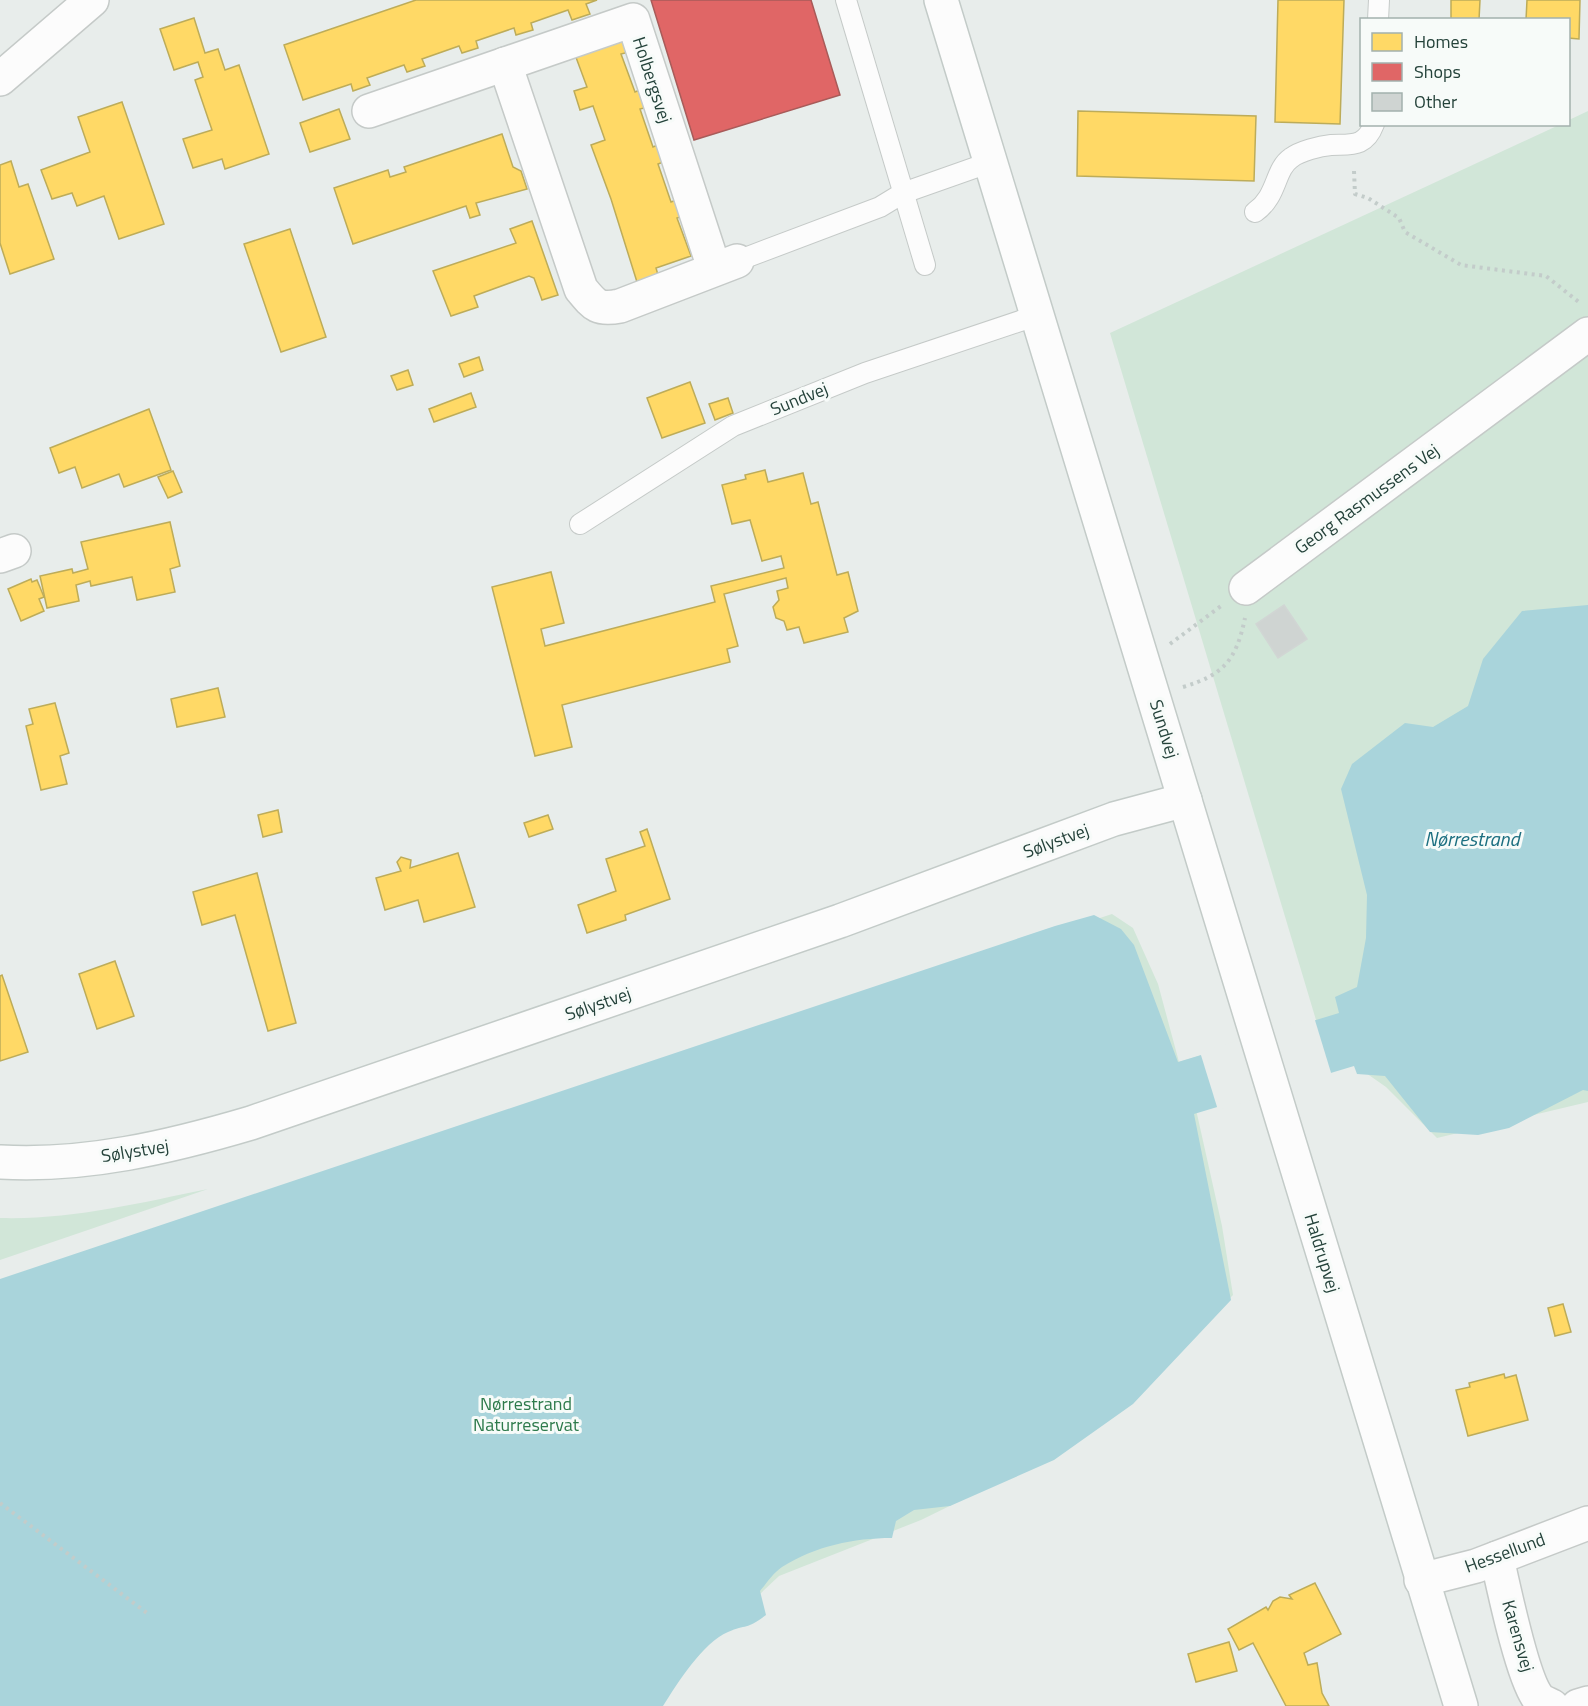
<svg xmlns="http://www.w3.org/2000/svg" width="1588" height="1706" font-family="'Titillium Web',sans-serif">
  <rect width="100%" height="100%" fill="#e8edeb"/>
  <g fill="#d1e6d8">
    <path d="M1588 111V1102L1437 1138 1386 1087 1346 1059 1195 1105 1222 1226 1233 1295 1155 1373 1068 1448 921 1520 779 1576 725 1627 652 1706H0V1282L1112 914 1133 928 1158 984 1179 1062 1332 1015 1316 1020 1110 333 1559 125 1568 124 1569 120Z"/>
    <path d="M208 1189 0 1260V1218C71 1220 139 1203 208 1189Z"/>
  </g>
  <path fill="#a9d4db" d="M1588 605V1091L1583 1090 1509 1128 1478 1135 1430 1132 1385 1076 1357 1074 1354 1066 1194 1114 1231 1300 1133 1404 1054 1460 950 1506 914 1510 896 1521 892 1538C853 1538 816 1546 782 1567 773 1573 766 1584 760 1591L766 1615C747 1630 747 1624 728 1632 703 1642 677 1684 663 1706H0V1279L1055 926 1094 915 1121 929 1134 945 1178 1062 1339 1013 1335 997 1357 987 1366 938 1367 895 1341 789 1352 764 1405 723 1433 727 1468 706 1483 659 1522 611Z"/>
  <path fill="#e8edeb" d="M1314 1017 1332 1076 1218 1110 1200 1052Z"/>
  <g fill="#ffd966" stroke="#bdac59" stroke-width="1.5">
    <path d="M416 0H597L586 4 590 14 572 20 568 10 531 23 533 30 516 35 514 28 476 41 478 48 462 53 459 46 422 59 425 66 407 72 404 65 367 78 370 85 353 91 351 84 303 100 284 45Z"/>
    <path d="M1278 0H1344L1340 124 1275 122Z"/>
    <path d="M1451 0H1480L1479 20H1451Z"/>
    <path d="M1527 0H1580L1579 39 1568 38V20H1526Z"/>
    <path d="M194 18 205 53 218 49 225 70 239 65 269 154 225 169 222 159 193 168 183 139 212 130 195 80 203 77 198 62 174 70 160 29Z"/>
    <path d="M624 35 629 52 621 54 635 92 642 89 648 107 640 109 653 147 660 144 666 161 658 164 671 202 679 199 684 216 677 218 691 256 656 268 658 275 637 282 611 199 591 145 605 140 593 106 580 110 574 91 587 87 574 52Z"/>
    <path d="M122 102 164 224 119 239 104 196 77 206 72 193 52 199 41 170 90 152 78 117Z"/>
    <path d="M339 109 350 139 310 152 300 123Z"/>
    <path d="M1078 111 1256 116 1254 181 1077 176Z"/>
    <path d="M502 134 513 167 521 171 527 189 476 203 480 215 470 218 466 206 353 244 334 188 388 170 390 177 406 172 404 167Z"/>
    <path d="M11 161 19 187 28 184 54 259 10 274 0 243V165Z"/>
    <path d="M532 221 558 295 542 300 534 278 529 276 474 296 478 307 451 316 433 271 516 243 510 229Z"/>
    <path d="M290 229 326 337 281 352 244 244Z"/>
    <path d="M479 357 483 370 464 377 459 364Z"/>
    <path d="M408 370 413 385 397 390 391 376Z"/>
    <path d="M690 382 705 423 662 438 647 398Z"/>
    <path d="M471 393 476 407 434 422 429 409Z"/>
    <path d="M728 398 733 413 715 420 709 404Z"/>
    <path d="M149 409 171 470 124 487 119 474 82 488 75 467 59 473 50 448Z"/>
    <path d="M765 470 768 482 803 473 811 504 818 502 837 575 848 572 858 611 844 618 848 632 804 643 799 627 787 630 784 621 776 618 773 607 779 600 777 591 788 588 786 578 724 594 738 646 727 649 730 662 562 705 572 747 535 756 492 587 551 572 564 623 541 629 545 646 715 602 711 586 784 568 781 556 762 561 750 520 732 524 722 485 746 479 745 475Z"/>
    <path d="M173 471 182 492 168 498 158 477Z"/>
    <path d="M170 522 180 566 170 569 175 592 137 600 132 577 91 586 90 581 76 585 79 601 47 608 40 576 72 569 73 573 88 569 81 542Z"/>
    <path d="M31 579 32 582 37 580 44 597 39 599 44 611 21 621 8 589Z"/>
    <path d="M218 688 225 717 177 727 171 699Z"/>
    <path d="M55 703 69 753 60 756 67 784 41 790 26 726 33 724 29 709Z"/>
    <path d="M278 810 282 832 263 837 258 815Z"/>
    <path d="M548 815 553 829 529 837 524 823Z"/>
    <path d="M647 829 670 899 625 915 626 920 587 933 578 905 616 891 606 859 645 846 640 832Z"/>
    <path d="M458 853 475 907 424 922 418 900 385 910 376 878 401 871 397 862 401 857 411 860 410 868Z"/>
    <path d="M257 873 296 1023 268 1031 235 915 202 925 193 892Z"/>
    <path d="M115 961 134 1016 97 1029 79 974Z"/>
    <path d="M2 975 28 1052 0 1061V976Z"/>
    <path d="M1563 1304 1571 1332 1555 1336 1548 1308Z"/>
    <path d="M1504 1374 1505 1378 1516 1375 1528 1420 1468 1436 1456 1390 1470 1387 1469 1383Z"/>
    <path d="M1315 1583 1341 1634 1304 1653 1308 1665 1317 1663 1322 1693 1329 1706H1286L1253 1643 1239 1650 1228 1629 1266 1607 1268 1610 1273 1601 1280 1597 1292 1599 1289 1595Z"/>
    <path d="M1229 1642 1237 1671 1196 1682 1188 1654Z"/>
  </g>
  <path fill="#e06666" stroke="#a85b59" stroke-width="1.5" d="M651 0H811L840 95 694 140Z"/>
  <path fill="#cfd4d2" stroke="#d1d6d4" stroke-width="1.5" d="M1284 605 1307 639 1278 658 1256 624Z"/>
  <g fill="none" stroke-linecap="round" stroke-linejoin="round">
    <defs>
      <g id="lane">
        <path d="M846 0 925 265"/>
        <path d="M1378 20 1379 0"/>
        <path d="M1255 212C1278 196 1274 170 1291 158 1300 151 1320 146 1331 145 1351 144 1365 148 1374 124"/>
        <path d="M737 261 880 207 903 193 991 162"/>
        <path d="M580 524 733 426 865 373 1038 315"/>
      </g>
      <g id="street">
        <path d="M505 64 581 289C595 306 598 310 620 306L737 261"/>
        <path d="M0 79 92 0"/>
        <path d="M369 111 633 20 714 268"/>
        <path d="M0 556 14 551"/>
        <path d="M1246 588 1588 334"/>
        <path d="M1497 1558C1503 1585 1523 1681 1539 1699 1542 1702 1548 1704 1552 1706"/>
        <path d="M1421 1580 1476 1566 1588 1523"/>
        <path d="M1578 1706 1588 1703"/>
      </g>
      <g id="secondary">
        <path d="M941 0 1461 1706"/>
        <path d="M0 1162C85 1167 170 1147 251 1123L840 921 1114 819 1185 800"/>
      </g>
    </defs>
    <use href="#lane" stroke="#c5cac8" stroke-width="22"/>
    <use href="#street" stroke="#c5cac8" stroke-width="36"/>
    <use href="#secondary" stroke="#c3cbc8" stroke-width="36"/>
    <g stroke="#c3ccca" stroke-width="4" stroke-dasharray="3 4.5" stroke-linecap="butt">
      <path d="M1354 171 1355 194 1368 198 1399 218 1405 232 1461 265 1546 276 1580 303"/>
      <path d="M1170 644 1221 606"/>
      <path d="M1183 687C1223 675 1236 661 1245 618"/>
      <path d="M0 1503 147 1613"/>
    </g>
    <use href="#lane" stroke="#fcfcfc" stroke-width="20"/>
    <use href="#street" stroke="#fcfcfc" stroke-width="33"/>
    <use href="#secondary" stroke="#fcfcfc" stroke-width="33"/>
  </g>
  <g text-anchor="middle" stroke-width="6" stroke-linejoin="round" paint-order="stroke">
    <g font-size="18" fill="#24423a" stroke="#f7fbf9">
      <text transform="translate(652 80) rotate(72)" y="6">Holbergsvej</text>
      <text transform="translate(799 399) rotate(-22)" y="6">Sundvej</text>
      <text transform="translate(1367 499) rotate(-36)" y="6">Georg Rasmussens Vej</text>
      <text transform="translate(1164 729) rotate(73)" y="6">Sundvej</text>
      <text transform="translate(1056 841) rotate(-20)" y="6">Sølystvej</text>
      <text transform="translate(598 1004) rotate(-19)" y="6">Sølystvej</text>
      <text transform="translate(135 1151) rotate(-9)" y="6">Sølystvej</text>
      <text transform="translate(1322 1253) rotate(73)" y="6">Haldrupvej</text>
      <text transform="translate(1505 1553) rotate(-20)" y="6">Hessellund</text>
      <text transform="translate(1518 1636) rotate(74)" y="6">Karensvej</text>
    </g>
    <g font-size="18" fill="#2d7a4b" stroke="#f7fbf9">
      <text x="526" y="1410">Nørrestrand<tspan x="526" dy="21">Naturreservat</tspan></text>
    </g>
    <g font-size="20" font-style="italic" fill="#1c6f80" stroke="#f7fbf9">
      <text x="1472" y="846">Nørrestrand</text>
    </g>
  </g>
  <rect x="1360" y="18" width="210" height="108" fill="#f7fbf9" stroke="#a3b1ad" stroke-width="1.5"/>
  <rect x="1372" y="33" width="30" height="18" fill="#ffd966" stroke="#a3b1ad" stroke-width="1.5"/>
  <text x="1414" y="48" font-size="18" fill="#24423a">Homes</text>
  <rect x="1372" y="63" width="30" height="18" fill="#e06666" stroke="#a3b1ad" stroke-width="1.5"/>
  <text x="1414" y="78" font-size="18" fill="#24423a">Shops</text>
  <rect x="1372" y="93" width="30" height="18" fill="#cfd4d2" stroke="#a3b1ad" stroke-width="1.5"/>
  <text x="1414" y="108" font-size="18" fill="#24423a">Other</text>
</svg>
